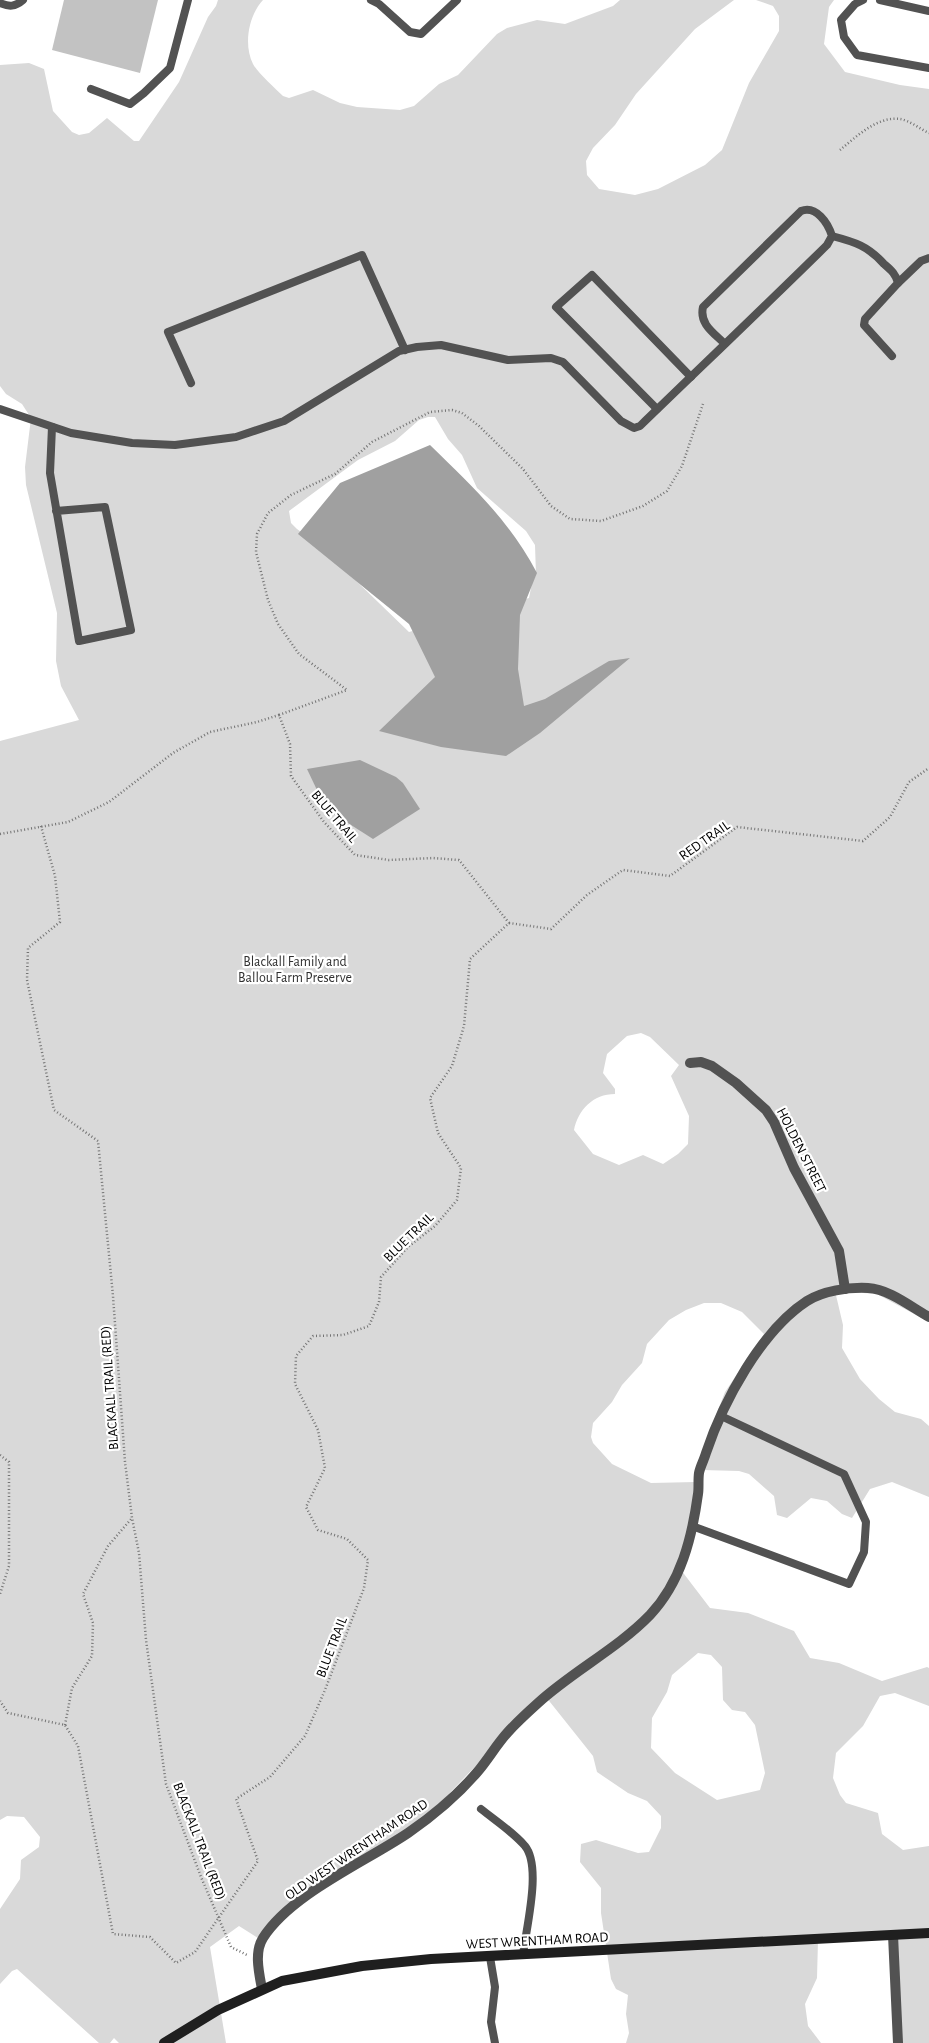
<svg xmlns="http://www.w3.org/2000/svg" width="929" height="2043" font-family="'Alegreya Sans',sans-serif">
  <rect width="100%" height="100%" fill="#fff"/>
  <path fill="#d9d9d9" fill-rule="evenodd" d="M218 0H263C249 15 243 44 253 64 258 73 275 88 283 96L289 98 313 90 340 103 357 107 400 110 414 106 439 84 458 75 497 34 507 28 537 20 565 24 613 6 620 0H734L695 29 636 94 615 125 593 148 586 161 587 175 599 189 635 195 658 189 705 165 722 150 749 83 779 31V16L773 6 756 0H834L829 7 824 44 845 72 900 85 929 89V1322L877 1294 835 1291 843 1325 842 1348 860 1379 879 1399 895 1412 921 1419 929 1426V1497L892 1482 870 1489 852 1518 842 1514 827 1501 811 1498 787 1518 777 1515 774 1496 749 1474 739 1471 702 1470 706 1441 725 1392 764 1334 742 1312 721 1303H704L686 1310 669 1320 647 1344 642 1363 622 1385 612 1402 593 1423 591 1437 593 1443 612 1464 651 1483 696 1482 681 1570 710 1608 748 1613 794 1631 810 1658 839 1663 882 1681 927 1667 929 1668V1706L895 1693 880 1696 863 1726 836 1753 833 1778 840 1795 846 1803 878 1813 882 1834 903 1850 929 1846V2043H900L894 1938 818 1940 817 1978 805 2004 808 2026 821 2043H626L629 2033 626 2014 628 1995 616 1989 611 1979 601 1913V1888L580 1862 581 1844 596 1840 638 1853 649 1852 661 1828V1816L647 1801 628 1793 597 1772 593 1756 546 1697 540 1699 440 1803 376 1851 305 1895 261 1940 239 1926 210 1947 226 2043H119L114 2038 110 2043H99L17 1969 12 1971 0 1984V1909L20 1879 21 1860 39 1847 40 1837 24 1817 7 1816 0 1820V741L79 720 61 686 56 661 57 613 26 485 25 467 31 418 22 404 6 394 0 386V65L29 63 44 69 53 111 72 132 79 135 89 133 107 118 134 141H139L179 82 208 17 216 6ZM428 417H435L448 439 462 455 477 488 526 531 535 545 536 575 532 583 529 598 409 632 318 544 297 529 291 523 289 511 358 460 395 441 419 420ZM641 1033 650 1037 679 1065 671 1076 689 1116 688 1144 678 1154 663 1164 643 1155 619 1165 593 1154 574 1130C578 1110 593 1094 615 1094V1089L603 1073 607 1054 627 1036ZM698 1653 711 1655 722 1667 723 1700 732 1710 745 1712 755 1725 765 1773 760 1790 717 1800 675 1773 651 1748 652 1718 667 1692 672 1675Z"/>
  <g fill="#a0a0a0">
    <path d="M430 445C472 486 509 520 537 573L520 615 518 669 524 706 545 699 609 661 630 658 540 733 506 756 441 747 379 731 435 677 409 624 298 534 340 483Z"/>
    <path d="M360 760 396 777 403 783 420 809 373 839 326 809 307 769Z"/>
  </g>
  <path fill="#c2c2c2" d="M64 0H158L140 73 52 50Z"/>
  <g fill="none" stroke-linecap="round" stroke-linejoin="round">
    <g stroke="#747474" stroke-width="2.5" stroke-dasharray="1 2.5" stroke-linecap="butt">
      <path d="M840 150C856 137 877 116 900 119 909 120 920 129 929 133"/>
      <path d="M279 715 347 690 299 654 278 624 268 600 256 552 257 534 268 513 291 495 335 474 372 442 430 412 452 410 462 413 479 426 523 469 551 506 570 519 601 521 643 506 667 491 682 466 703 404"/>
      <path d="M41 826 55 876 60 922 28 948 27 980 54 1110 98 1141 113 1296 125 1462 132 1518 139 1553 146 1640 166 1784 201 1877 231 1947 247 1955"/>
      <path d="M0 834 68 822 109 802 173 753 210 732 257 722 279 715 290 744 291 776 324 822 355 855 389 860 433 858 459 860 509 923 470 959 464 1026 452 1066 430 1098 438 1133 461 1168 457 1200 435 1226 408 1247 381 1277 379 1302 369 1326 343 1335 313 1336 296 1356 295 1384 318 1430 325 1468 306 1507 318 1530 347 1539 368 1560 364 1588 325 1690 305 1736 270 1777 236 1799 258 1861 195 1952 176 1963 150 1937 113 1934 78 1746 65 1725 8 1713 0 1701"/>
      <path d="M509 923 551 929 587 895 623 870 670 876 737 827 863 841 890 817 909 782 929 768"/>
      <path d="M0 1455 9 1462V1566L0 1594"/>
      <path d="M65 1725 72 1688 92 1656 93 1623 83 1594 108 1546 132 1518"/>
    </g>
    <g stroke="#525252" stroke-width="8">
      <path d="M371 0 379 4 410 32 421 34 457 0"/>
      <path d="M863 0 855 4 841 20 844 37 857 55 929 68"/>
      <path d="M880 0 929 11"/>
      <path d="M0 3C9 7 15 7 23 0"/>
      <path d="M91 89 130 104 144 93 170 68 188 0"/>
      <path d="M832 236C855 242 868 246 884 264 891 270 896 274 898 283L865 319 864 325 892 356"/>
      <path d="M898 283 921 261 929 258"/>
      <path d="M191 383 168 332 362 255 405 350"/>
      <path d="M0 409 71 433 132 443 175 445 236 437 284 421 399 351 417 347 441 345 508 360 551 358 563 362 621 421 634 428 640 426C702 366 765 306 827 245L832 236C828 223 816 205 801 211L703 307C699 324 714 333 725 344"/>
      <path d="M657 409 556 307 592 275 691 377"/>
      <path d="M52 427 50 473 79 641 131 630 105 507 56 511"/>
      <path d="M692 1526 849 1584 864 1552 866 1522 844 1474 721 1416"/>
      <path d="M481 1809C496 1821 513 1832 525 1846 542 1867 526 1928 523 1955"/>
      <path d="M490 1957 495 1987 491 2022 495 2043"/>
    </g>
    <g stroke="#525252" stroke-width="10">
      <path d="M690 1063 701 1062 712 1066 736 1083 766 1110 774 1122 794 1168 839 1251 845 1289"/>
      <path d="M893 1935 898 2043"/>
      <path d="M262 1989C259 1973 254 1952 263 1938 291 1894 365 1862 408 1833 434 1815 459 1794 479 1770 489 1758 497 1744 508 1732 517 1722 528 1712 538 1703 573 1671 617 1649 650 1615 681 1582 692 1538 698 1494 699 1488 698 1480 699 1473 700 1467 704 1460 706 1453 723 1402 761 1331 807 1301 823 1291 848 1287 868 1288 889 1289 911 1307 929 1317"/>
    </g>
    <path stroke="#1f1f1f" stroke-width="10" d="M164 2043 218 2010 282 1981 362 1966 431 1959 929 1933"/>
  </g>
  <g text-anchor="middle" stroke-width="4.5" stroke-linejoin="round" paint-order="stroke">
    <g font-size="14" fill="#000" stroke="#fff">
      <text transform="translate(335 816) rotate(50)" y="5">BLUE TRAIL</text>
      <text transform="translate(704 840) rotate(-35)" y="5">RED TRAIL</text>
      <text transform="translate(802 1150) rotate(63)" y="5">HOLDEN STREET</text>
      <text transform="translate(408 1237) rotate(-44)" y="5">BLUE TRAIL</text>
      <text transform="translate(109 1388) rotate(-94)" y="5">BLACKALL TRAIL (RED)</text>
      <text transform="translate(331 1647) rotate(-69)" y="5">BLUE TRAIL</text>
      <text transform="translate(200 1841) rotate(69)" y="5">BLACKALL TRAIL (RED)</text>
      <text transform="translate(356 1849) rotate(-34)" y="5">OLD WEST WRENTHAM ROAD</text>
      <text transform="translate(537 1940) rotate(-3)" y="5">WEST WRENTHAM ROAD</text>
    </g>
    <g font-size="14" fill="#303030" stroke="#fff">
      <text x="295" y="966">Blackall Family and<tspan x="295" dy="16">Ballou Farm Preserve</tspan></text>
    </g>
  </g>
</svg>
